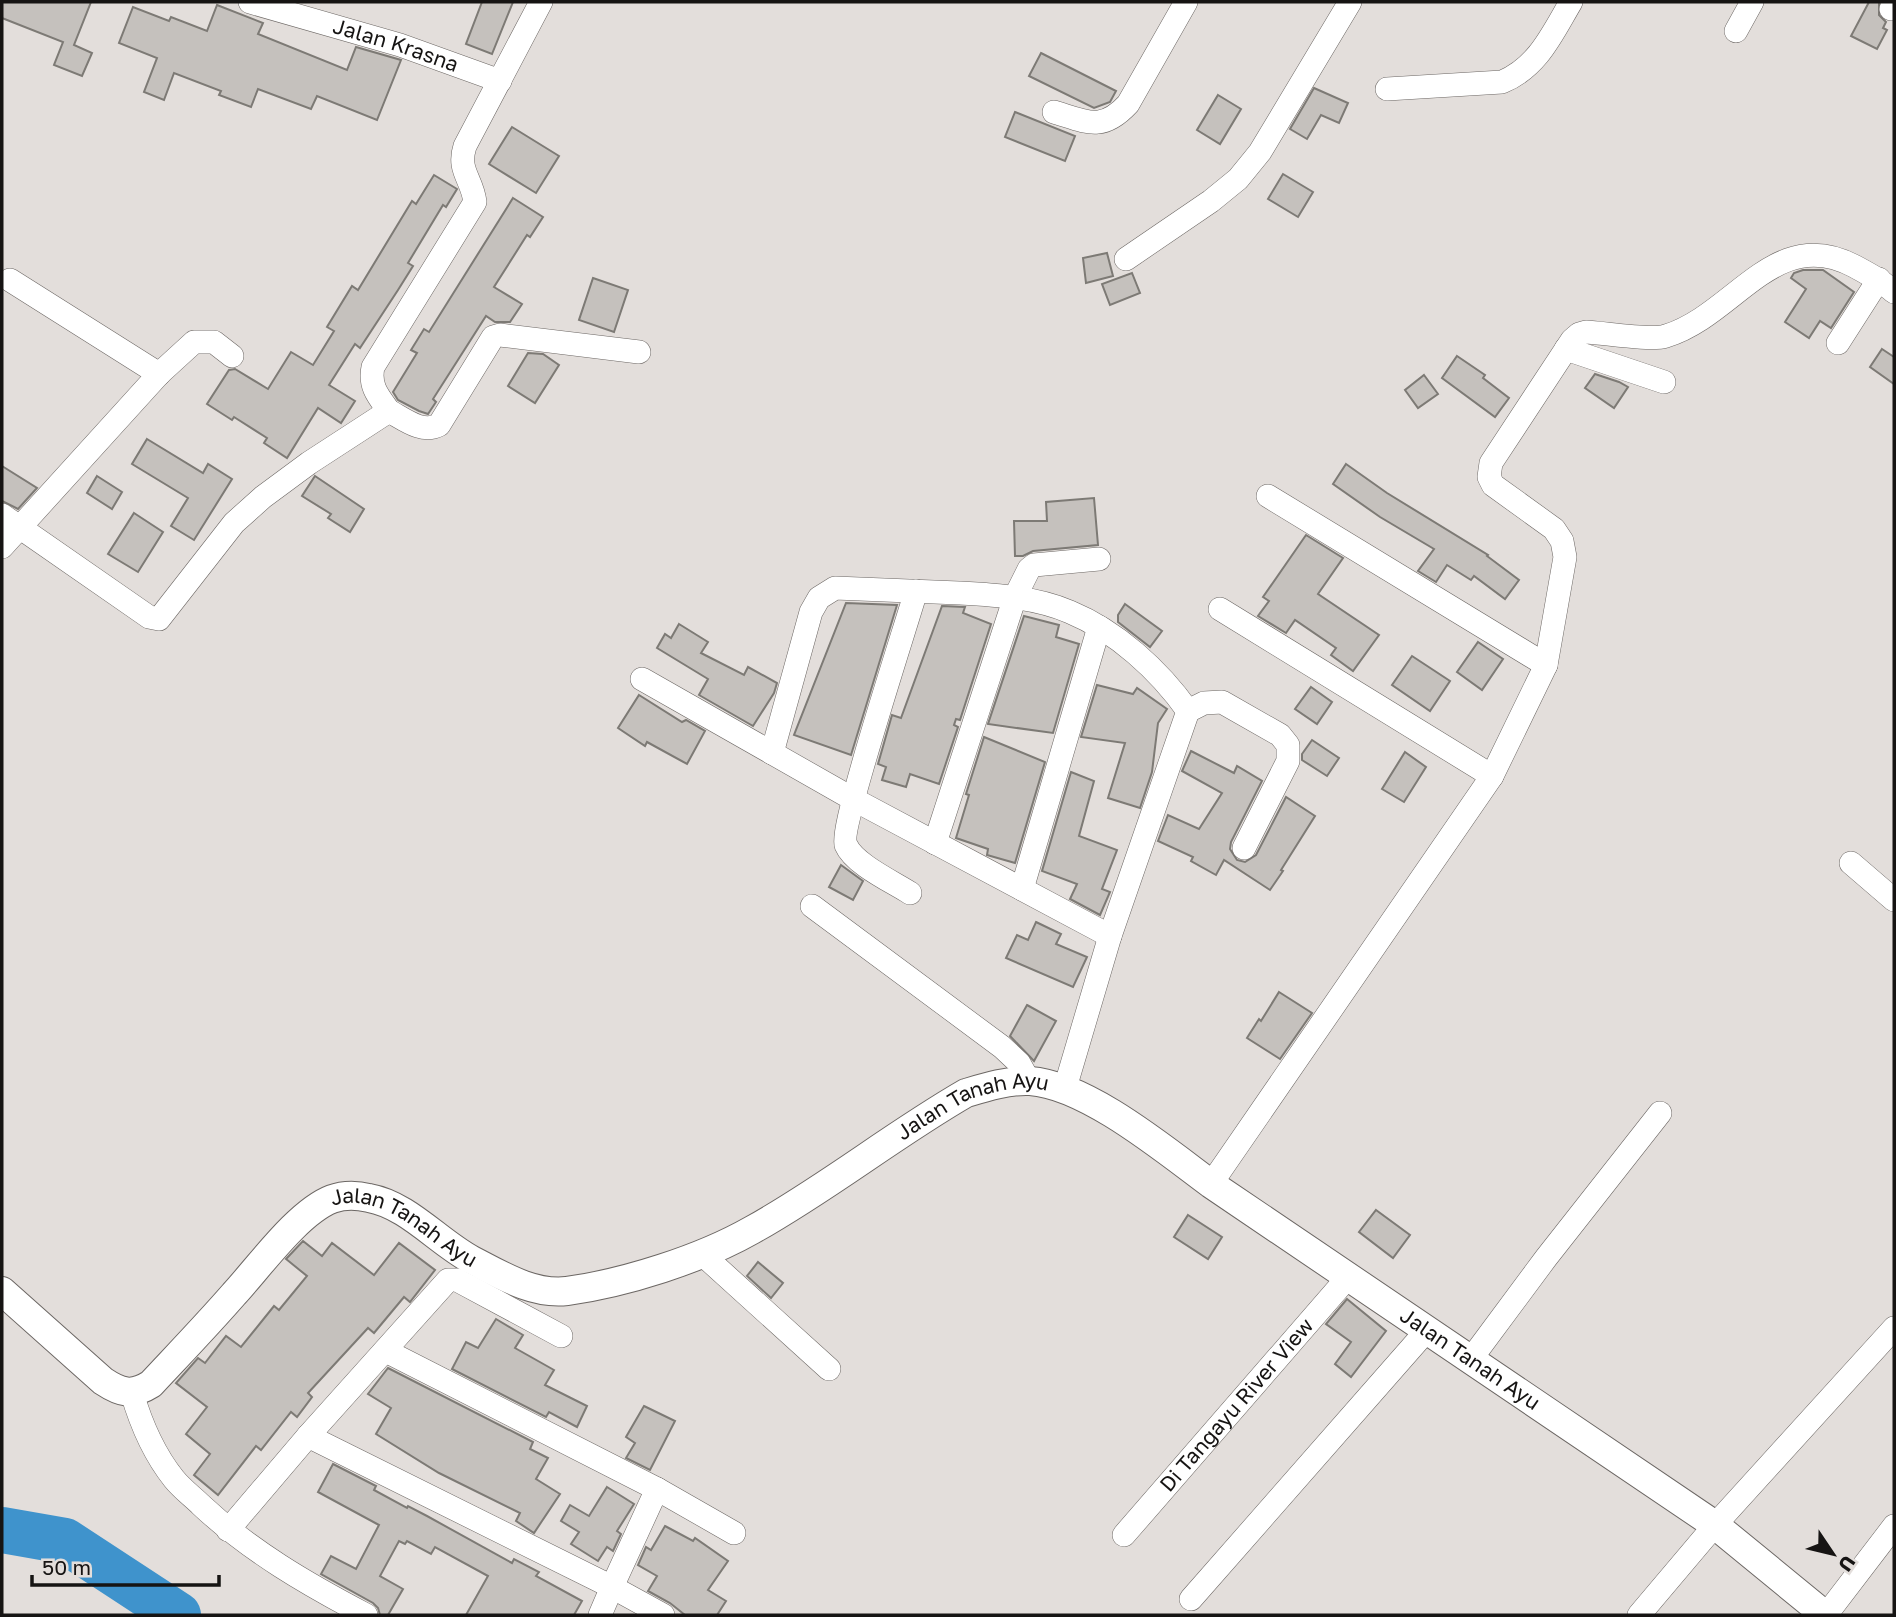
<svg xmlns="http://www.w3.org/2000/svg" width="1896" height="1617" font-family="'Golos Text',sans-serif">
  <rect width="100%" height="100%" fill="#e3dedb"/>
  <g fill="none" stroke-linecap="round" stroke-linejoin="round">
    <path stroke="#3f93cc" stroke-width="46" d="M2 1530 65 1541 178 1615"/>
  </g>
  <g fill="#c5c1bd" stroke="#7d7a75" stroke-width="2">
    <path d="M2 2H91L74 45 92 53 82 76 54 65 63 42 2 18Z"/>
    <path d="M482 2H513L492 54 466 44Z"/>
    <path d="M1869 2H1879V15L1886 22 1883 28 1887 30 1877 49 1851 36Z"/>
    <path d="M217 5 263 23 258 34 347 70 356 47 401 60 377 120 317 96 311 109 258 89 251 107 219 95 221 91 174 73 164 100 144 92 157 58 119 43 133 7 169 21 171 17 207 31Z"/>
    <path d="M1041 53 1116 91 1110 102 1094 108 1029 76Z"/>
    <path d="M1314 88 1348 103 1339 123 1321 115 1307 139 1290 129Z"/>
    <path d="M1218 95 1241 109 1220 144 1197 130Z"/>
    <path d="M1015 112 1075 136 1065 161 1005 137Z"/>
    <path d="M512 127 559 156 536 193 489 164Z"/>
    <path d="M1283 174 1313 192 1298 217 1268 199Z"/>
    <path d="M434 175 457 189 446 207 443 205 408 263 413 266 398 290 360 348 355 344 329 385 355 401 341 423 318 408 287 458 264 443 267 438 234 417 232 420 207 404 229 370 235 369 268 389 291 352 313 365 334 331 327 327 352 286 358 290 412 201 416 204Z"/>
    <path d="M513 198 543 217 530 237 527 235 494 287 522 304 510 322H495L486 316 433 399 436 402 428 414 419 411 398 400 393 392 417 353 411 350 424 329 429 332Z"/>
    <path d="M1107 253 1113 276 1086 283 1083 258Z"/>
    <path d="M1803 270H1823L1854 292 1831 328 1820 321 1809 338 1785 322 1806 289 1791 278 1794 273Z"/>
    <path d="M1132 273 1140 293 1110 305 1102 284Z"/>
    <path d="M593 278 628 290 614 332 579 320Z"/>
    <path d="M1882 349 1894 357V384L1870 367Z"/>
    <path d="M528 353 543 354 559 365 535 403 508 386Z"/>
    <path d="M1457 356 1485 375 1483 378 1509 398 1495 417 1442 378Z"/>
    <path d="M1595 374 1619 382 1628 387 1614 408 1585 388Z"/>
    <path d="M1424 375 1438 394 1418 408 1405 390Z"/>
    <path d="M147 439 203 473 208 464 232 479 194 540 171 526 188 498 132 464Z"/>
    <path d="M1346 464 1387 493 1488 555 1487 556 1519 580 1505 599 1474 576 1471 580 1447 565 1436 582 1418 571 1434 549 1380 517 1333 484Z"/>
    <path d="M2 466 37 488 18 509 2 501Z"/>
    <path d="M97 476 122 492 112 509 87 493Z"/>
    <path d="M315 476 364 509 350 532 328 518 331 514 302 496Z"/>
    <path d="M1094 498 1098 545 1033 551 1023 556H1015L1014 521H1047L1046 502Z"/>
    <path d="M134 513 163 532 138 572 108 554Z"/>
    <path d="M1306 535 1343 558 1318 594 1379 635 1353 671 1331 655 1336 648 1295 620 1286 633 1258 616 1269 601 1263 597Z"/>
    <path d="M846 603 897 605 851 755 794 735Z"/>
    <path d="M1125 604 1162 631 1150 647 1118 622V615Z"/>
    <path d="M942 606 965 607 963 613 991 624 960 720 956 719 954 725 958 727 939 784 910 774 906 787 882 780 886 767 878 764 892 715 901 718Z"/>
    <path d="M1024 616 1059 625 1056 637 1079 644 1053 733 988 724Z"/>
    <path d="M679 624 708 642 701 653 744 675 748 667 777 683 774 693 753 726 699 695 708 679 657 648 665 634 671 638Z"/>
    <path d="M1478 642 1503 659 1482 690 1457 672Z"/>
    <path d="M1412 656 1450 681 1430 711 1392 685Z"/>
    <path d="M1097 685 1133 694 1137 688 1167 709 1158 723 1152 772 1140 808 1108 798 1125 743 1081 737Z"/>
    <path d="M1311 687 1332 702 1317 724 1295 709Z"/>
    <path d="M639 695 682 722 686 720 705 731 687 764 647 742 645 746 618 728Z"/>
    <path d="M984 737 1045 762 1015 863 987 855 988 849 956 838 969 795 966 794Z"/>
    <path d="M1312 740 1339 758 1327 776 1302 760V754Z"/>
    <path d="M1191 751 1234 773 1237 766 1262 781 1231 842 1230 849 1237 860 1245 862 1256 855 1286 797 1315 816 1281 870 1283 871 1270 890 1224 860 1216 875 1191 861 1193 857 1158 841 1168 815 1199 829 1222 793 1182 771Z"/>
    <path d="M1405 752 1426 767 1404 802 1382 789Z"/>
    <path d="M1071 772 1094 781 1079 836 1117 850 1102 889 1110 892 1100 915 1070 899 1077 884 1042 871Z"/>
    <path d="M841 865 863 881 853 900 829 887Z"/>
    <path d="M1036 922 1061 934 1056 944 1087 957 1073 987 1006 958 1017 935 1028 940Z"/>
    <path d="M1279 992 1312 1013 1280 1059 1247 1038 1259 1019 1261 1021Z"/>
    <path d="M1027 1005 1056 1021 1034 1061 1010 1036Z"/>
    <path d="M1376 1210 1410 1235 1393 1258 1359 1232Z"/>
    <path d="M1188 1215 1222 1237 1208 1259 1174 1237Z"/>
    <path d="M303 1241 322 1256 332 1243 374 1275 399 1243 435 1270 410 1302 404 1297 374 1333 368 1328 308 1393 312 1397 297 1417 291 1412 261 1450 256 1446 218 1495 194 1475 210 1454 186 1434 207 1407 176 1383 198 1358 205 1363 226 1336 241 1347 274 1306 279 1310 307 1276 286 1259Z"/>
    <path d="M758 1262 783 1283 771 1298 747 1276Z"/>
    <path d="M1347 1299 1386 1331 1351 1377 1335 1364 1351 1342 1326 1324Z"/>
    <path d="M496 1319 523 1335 515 1348 554 1370 545 1385 587 1406 577 1427 549 1412 546 1417 452 1369 466 1342 478 1348Z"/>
    <path d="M388 1368 533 1442 530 1449 548 1458 536 1479 560 1494 534 1533 516 1521 520 1513 439 1473 376 1434 391 1408 368 1394Z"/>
    <path d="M644 1406 675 1421 650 1470 626 1458 635 1443 626 1437Z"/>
    <path d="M333 1464 376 1486 374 1490 407 1508 408 1506 427 1516 512 1563 514 1559 539 1572 536 1576 582 1601 574 1615H466L488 1576 435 1547 431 1554 407 1541 405 1544 399 1541 380 1576 403 1589 388 1615H380L378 1608 373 1603 321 1574 331 1556 356 1569 379 1525 318 1492Z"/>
    <path d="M607 1487 634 1504 617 1531 621 1534 613 1551 607 1547 598 1561 571 1544 579 1532 561 1521 570 1505 589 1516Z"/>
    <path d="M665 1526 693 1541 695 1538 728 1561 708 1590 726 1601 717 1615H685L670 1603 648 1591 657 1576 638 1565 646 1547 651 1550Z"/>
  </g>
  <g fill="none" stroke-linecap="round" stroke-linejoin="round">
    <defs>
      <g id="minor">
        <path id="s1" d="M250 2 400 45 500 81"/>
        <path d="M1891 9 1894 4"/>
        <path d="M1736 31 1752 2"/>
        <path d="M1387 89 1502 82C1538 67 1552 34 1571 2"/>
        <path d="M1054 112C1087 122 1102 132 1128 104L1186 2"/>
        <path d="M1126 259 1211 201 1238 179 1260 152 1350 2"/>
        <path d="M10 280 159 374"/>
        <path d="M1838 343 1879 279"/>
        <path d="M1566 349 1664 382"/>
        <path d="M389 411C378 396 369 386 373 367L475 202C472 178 457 171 465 146L541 2"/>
        <path d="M1268 496 1546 665"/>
        <path d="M2 515 149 617 159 619 234 523 263 497 309 463 389 411C404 419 422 434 439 425L493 337 500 335 639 352"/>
        <path d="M2 547 159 374 194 342H214L232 356"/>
        <path d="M1220 609 1492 776"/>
        <path d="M642 679 853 799 1110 936"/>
        <path d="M1188 711 1204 703 1222 702 1280 735 1288 745V761L1244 848"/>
        <path d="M772 753 811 612 819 598 835 588C876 590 918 591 959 593 996 595 1035 597 1070 612 1116 631 1159 670 1188 711L1110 936 1065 1088"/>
        <path d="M935 843 1015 597 1029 569 1034 565 1099 559"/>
        <path d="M1851 863 1894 900"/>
        <path d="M1022 889 1099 627"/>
        <path d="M910 893C893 882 854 864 846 845 839 829 907 623 916 591"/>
        <path d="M812 906 1002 1047 1019 1063 1029 1081"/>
        <path d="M1211 1184 1492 776 1546 665 1565 557 1562 541 1554 529 1493 485 1489 477 1491 463 1572 340 1579 334 1586 332C1605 333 1651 341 1666 336 1735 315 1775 224 1854 266 1869 274 1882 281 1894 292"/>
        <path d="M702 1254 829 1369"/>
        <path d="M561 1336 457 1280H448L308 1436 612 1587 657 1489"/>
        <path d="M386 1351 657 1489 734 1533"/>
        <path d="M1471 1359 1546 1258 1660 1113"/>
        <path d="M132 1393C141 1424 154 1454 174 1479 182 1489 193 1497 201 1505 250 1551 307 1584 366 1615"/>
        <path d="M228 1530 308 1436"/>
        <path id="s2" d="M1124 1535 1349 1276"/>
        <path d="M1191 1599 1428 1329"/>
        <path d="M600 1615 612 1587 663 1615"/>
        <path d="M1639 1615 1715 1525 1894 1328"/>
        <path d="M1826 1615 1894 1526"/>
      </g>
      <g id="tertiary">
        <path id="s3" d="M2 1291 103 1381C121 1393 132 1396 151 1384 179 1354 207 1325 234 1294 259 1267 298 1212 332 1199 343 1195 357 1195 369 1198 408 1205 438 1242 472 1260 501 1275 533 1295 567 1291 625 1283 701 1259 752 1230 826 1189 893 1135 966 1093 986 1087 1009 1080 1030 1081 1087 1085 1165 1150 1211 1184L1715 1525 1825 1615"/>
      </g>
    </defs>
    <use href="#minor" stroke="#6c6764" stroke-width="24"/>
    <use href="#tertiary" stroke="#6c6764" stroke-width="30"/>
    <use href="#minor" stroke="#fff" stroke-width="23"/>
    <use href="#tertiary" stroke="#fff" stroke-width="28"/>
  </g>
  <g text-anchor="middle" stroke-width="5" stroke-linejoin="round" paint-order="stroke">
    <g font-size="21" fill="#161413" stroke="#e3dedb">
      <text dy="7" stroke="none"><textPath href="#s1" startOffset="152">Jalan Krasna</textPath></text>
      <text dy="7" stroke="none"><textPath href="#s3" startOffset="1160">Jalan Tanah Ayu</textPath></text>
      <text dy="7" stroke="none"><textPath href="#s3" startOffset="528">Jalan Tanah Ayu</textPath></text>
      <text dy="7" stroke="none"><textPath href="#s3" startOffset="1746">Jalan Tanah Ayu</textPath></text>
      <text dy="7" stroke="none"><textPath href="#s2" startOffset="172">Di Tangayu River View</textPath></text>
    </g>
  </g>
  <rect width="1896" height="1617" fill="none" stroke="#161413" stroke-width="7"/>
  <g transform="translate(1833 1554) rotate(125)" stroke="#e3dedb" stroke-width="5" paint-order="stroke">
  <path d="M0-5L12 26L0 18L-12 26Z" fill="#161413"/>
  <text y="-10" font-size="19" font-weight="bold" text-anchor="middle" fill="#161413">U</text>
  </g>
  <path d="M32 1575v10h187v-10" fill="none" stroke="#161413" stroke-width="3.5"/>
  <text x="42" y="1575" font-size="21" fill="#161413" stroke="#e3dedb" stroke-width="5" paint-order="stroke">50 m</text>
</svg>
